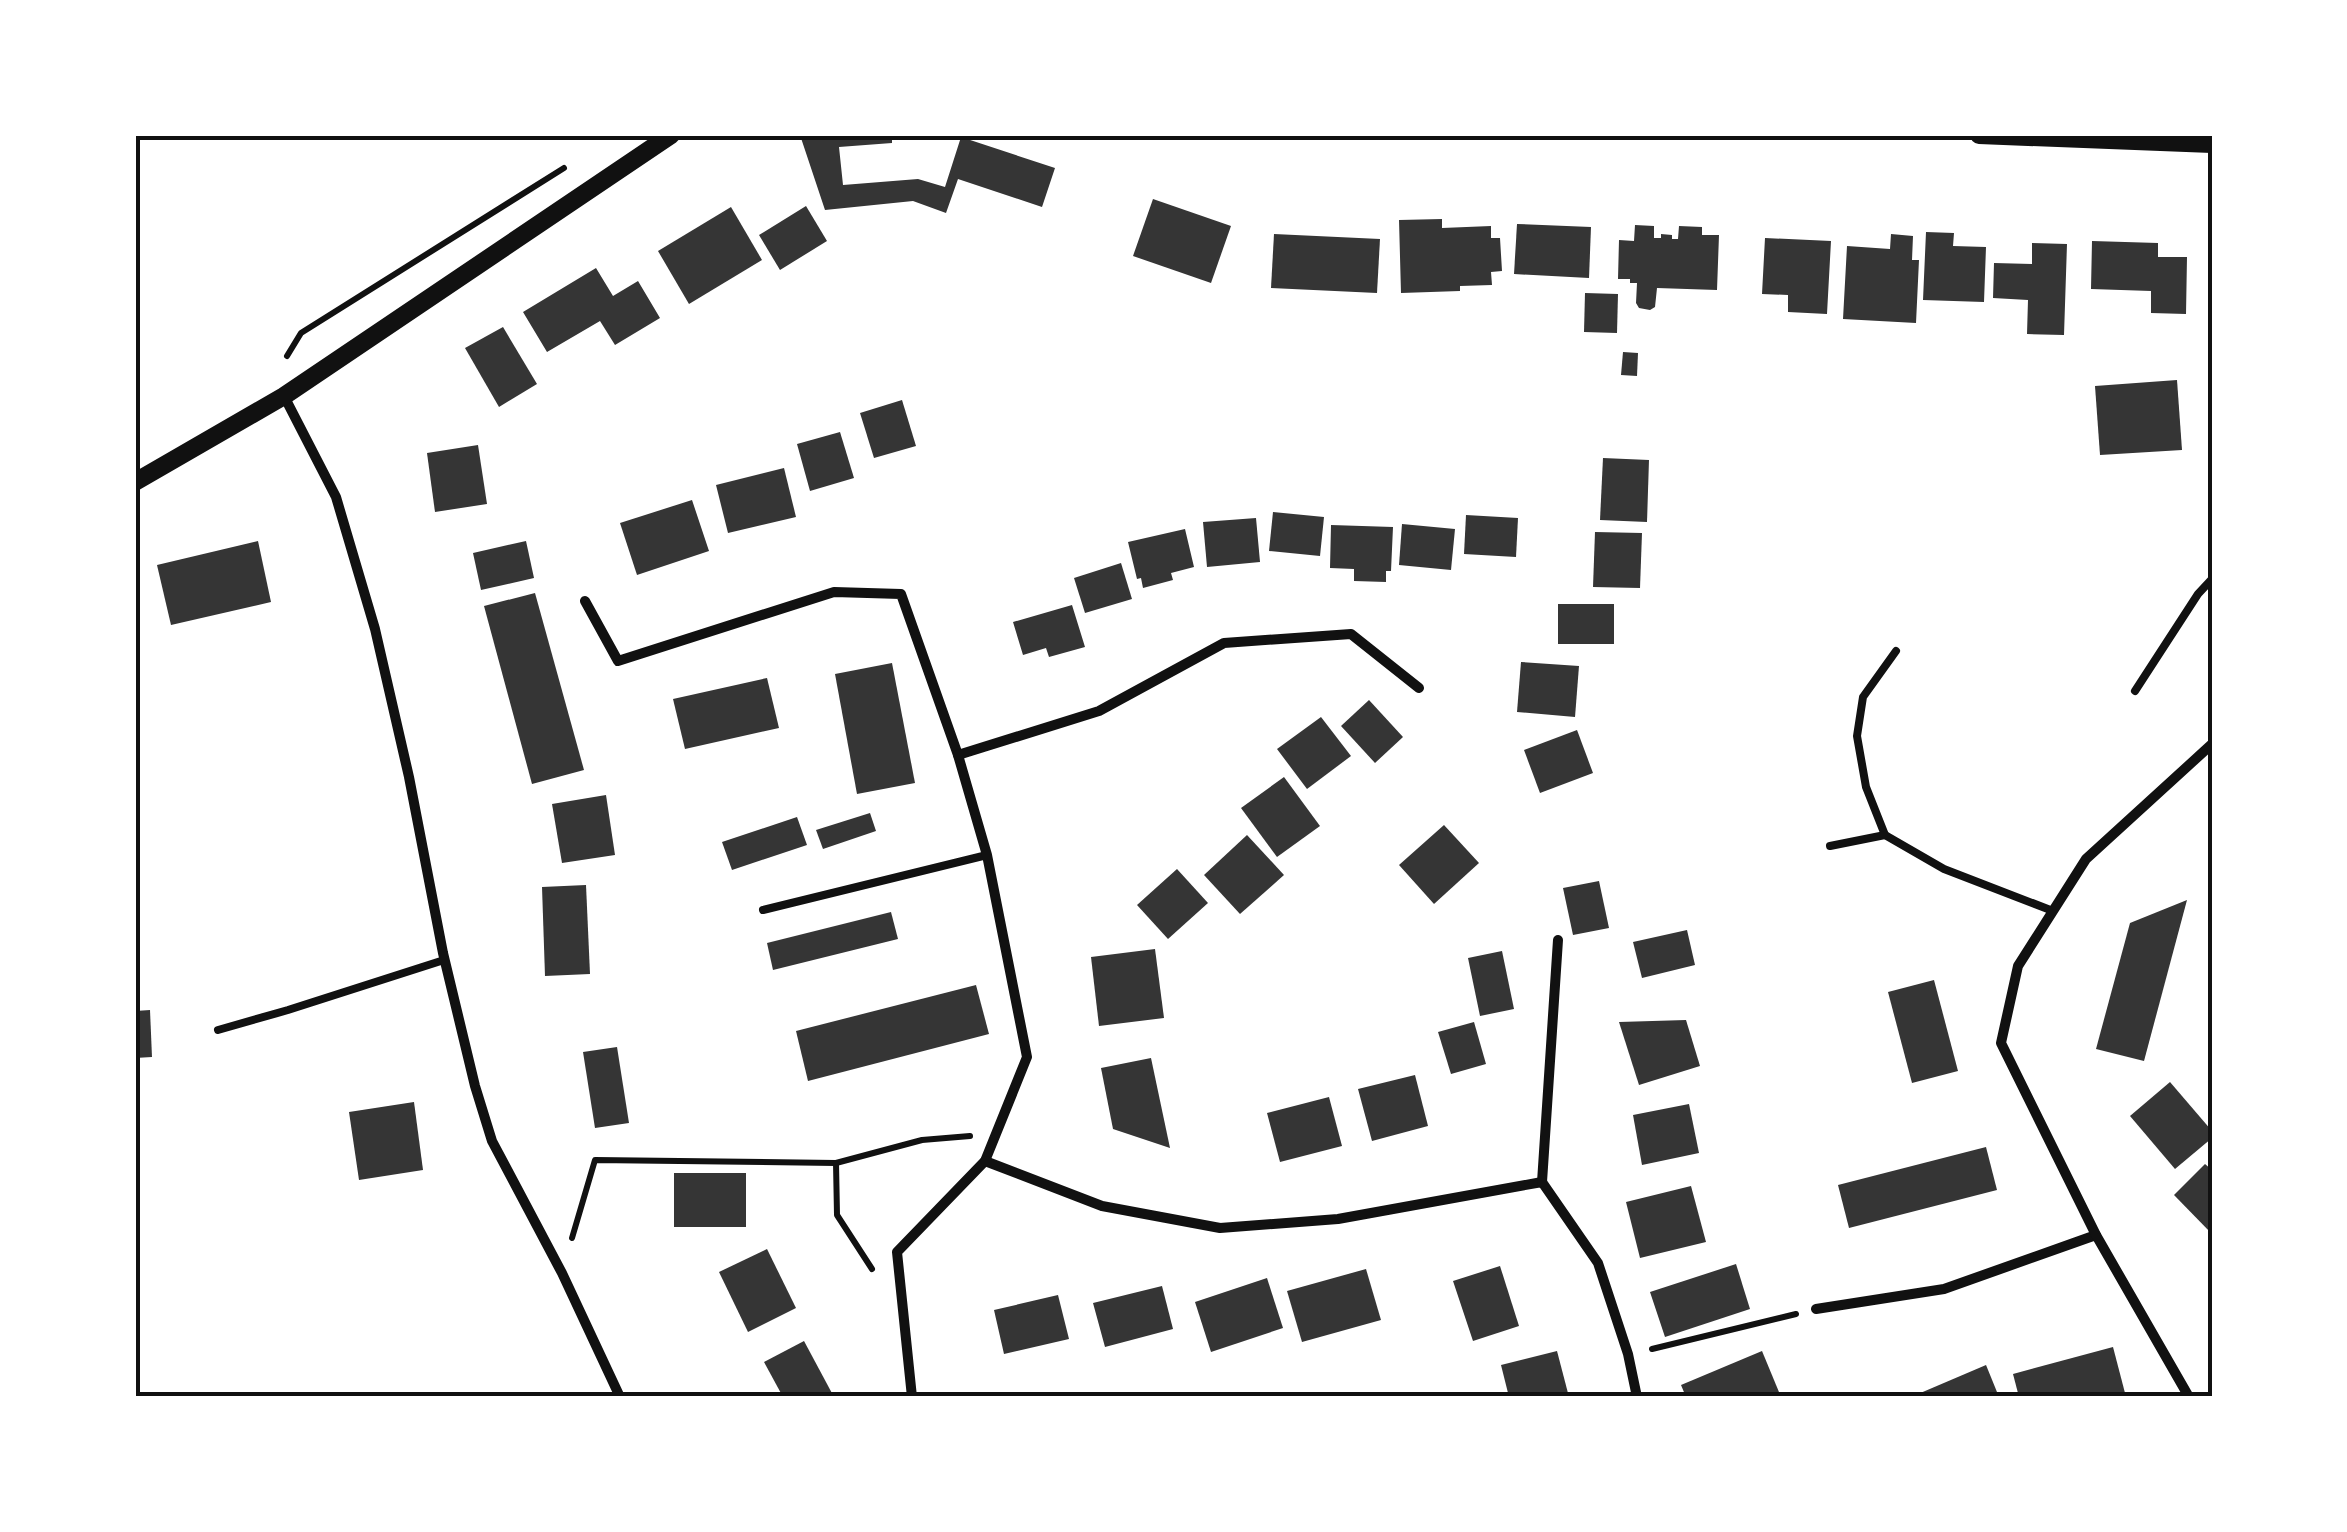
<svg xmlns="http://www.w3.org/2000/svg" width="2347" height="1532" font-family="'PT Sans',sans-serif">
  <rect width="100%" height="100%" fill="#fff"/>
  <g fill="#353535">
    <path d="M800 135H892V143L839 147 843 185 918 179 945 187 961 137 1055 168 1042 207 958 179 946 213 913 201 825 210Z"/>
    <path d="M1153 199 1231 226 1211 283 1133 256Z"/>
    <path d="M806 206 827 241 780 270 759 235Z"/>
    <path d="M731 207 762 260 689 304 658 251Z"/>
    <path d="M1442 219V228L1491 226V238H1500L1502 271 1491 272 1492 285 1460 286V291L1401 293 1399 220Z"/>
    <path d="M1517 224 1591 227 1589 278 1514 274Z"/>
    <path d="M1635 225 1654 226V238H1661V234L1672 235V239H1678L1679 226 1702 227V235H1719L1717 290 1657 288 1655 307 1650 310 1639 308 1636 303 1637 283H1630V279H1618L1619 240 1634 241Z"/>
    <path d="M1926 232 1954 233 1953 246 1986 247 1984 302 1923 300Z"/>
    <path d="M1274 234 1380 239 1377 293 1271 288Z"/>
    <path d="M1891 234 1913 236 1912 260H1919L1916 323 1843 319 1847 246 1890 249Z"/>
    <path d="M1765 238 1831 241 1827 314 1788 312V295L1762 294Z"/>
    <path d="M2092 241 2158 243V257H2187L2186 314 2151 313V291L2091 289Z"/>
    <path d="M2032 243 2067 244 2064 335 2027 334 2028 300 1993 298 1994 263 2032 264Z"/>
    <path d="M596 268 613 296 638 281 660 318 615 345 600 321 547 352 523 312Z"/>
    <path d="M1585 293 1618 294 1617 333 1584 332Z"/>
    <path d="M503 327 537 384 499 407 465 348Z"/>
    <path d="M1623 352 1638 353 1637 376 1621 375Z"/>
    <path d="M2177 380 2182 450 2100 455 2095 386Z"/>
    <path d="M902 400 916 446 874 458 860 413Z"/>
    <path d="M840 432 854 478 810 491 797 444Z"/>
    <path d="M478 445 487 504 435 512 427 453Z"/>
    <path d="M1603 458 1649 460 1647 522 1600 520Z"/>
    <path d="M784 468 796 517 728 533 716 485Z"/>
    <path d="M692 500 709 551 637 575 620 523Z"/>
    <path d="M1273 512 1324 517 1320 556 1269 551Z"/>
    <path d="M1466 515 1518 518 1516 557 1464 554Z"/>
    <path d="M1256 518 1260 562 1207 567 1203 522Z"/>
    <path d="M1402 524 1455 529 1451 570 1399 565Z"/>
    <path d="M1331 525 1393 527 1391 571H1386V582L1354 581V569L1330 568Z"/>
    <path d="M1185 529 1194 567 1171 573 1173 580 1143 588 1141 578 1137 579 1128 542Z"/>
    <path d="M1595 532 1642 533 1640 588 1593 587Z"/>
    <path d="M258 541 271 602 171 625 157 565Z"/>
    <path d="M526 541 534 578 481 590 473 553Z"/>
    <path d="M1121 563 1132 599 1085 613 1074 578Z"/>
    <path d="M535 593 584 770 532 784 484 606Z"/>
    <rect x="1558" y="604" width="56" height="40"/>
    <path d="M1072 605 1085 647 1049 657 1046 648 1023 655 1013 622Z"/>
    <path d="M1521 662 1579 666 1575 717 1517 712Z"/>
    <path d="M892 663 915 783 857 794 835 674Z"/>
    <path d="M767 678 779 728 685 749 673 699Z"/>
    <path d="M1369 700 1403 737 1375 763 1341 726Z"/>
    <path d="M1321 717 1351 756 1307 789 1277 749Z"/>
    <path d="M1577 730 1593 773 1540 793 1524 750Z"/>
    <path d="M1284 777 1320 826 1277 857 1241 808Z"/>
    <path d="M606 795 615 855 562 863 552 804Z"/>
    <path d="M870 813 876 831 823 849 816 830Z"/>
    <path d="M797 817 807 845 732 870 722 842Z"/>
    <path d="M1444 825 1479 863 1434 904 1399 865Z"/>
    <path d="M1247 835 1284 875 1240 914 1204 875Z"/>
    <path d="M1177 869 1208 903 1168 939 1137 905Z"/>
    <path d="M1599 881 1609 928 1573 935 1563 888Z"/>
    <path d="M586 885 590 974 545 976 542 887Z"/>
    <path d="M2187 900 2144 1061 2096 1049 2130 923Z"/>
    <path d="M891 912 898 939 773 970 767 943Z"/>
    <path d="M1687 930 1695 965 1642 978 1633 942Z"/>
    <path d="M1155 949 1164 1018 1099 1026 1091 957Z"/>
    <path d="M1502 951 1514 1009 1480 1016 1468 958Z"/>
    <path d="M1934 980 1958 1071 1912 1083 1888 992Z"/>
    <path d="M976 985 989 1034 808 1081 796 1031Z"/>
    <path d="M150 1010 152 1057 135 1058V1011Z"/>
    <path d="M1686 1020 1700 1066 1639 1085 1619 1022Z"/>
    <path d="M1474 1022 1486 1064 1451 1074 1438 1032Z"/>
    <path d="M617 1047 629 1123 595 1128 583 1052Z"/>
    <path d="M1151 1058 1170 1148 1113 1129 1101 1068Z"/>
    <path d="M1415 1075 1428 1126 1372 1141 1358 1089Z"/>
    <path d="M2170 1082 2212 1131V1138L2175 1169 2130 1116Z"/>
    <path d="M1329 1097 1342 1146 1280 1162 1267 1113Z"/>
    <path d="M414 1102 423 1170 359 1180 349 1112Z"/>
    <path d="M1689 1104 1699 1153 1642 1165 1633 1115Z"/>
    <path d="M1986 1147 1997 1190 1849 1228 1838 1185Z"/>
    <path d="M2205 1164 2212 1170V1234L2174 1195Z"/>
    <rect x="674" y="1173" width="72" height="54"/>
    <path d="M1691 1186 1706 1242 1640 1258 1626 1202Z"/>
    <path d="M767 1249 796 1308 748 1332 719 1272Z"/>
    <path d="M1736 1264 1750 1309 1665 1337 1650 1292Z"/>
    <path d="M1500 1266 1519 1326 1473 1341 1453 1281Z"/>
    <path d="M1366 1269 1381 1320 1302 1342 1287 1291Z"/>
    <path d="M1267 1278 1283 1328 1211 1352 1195 1302Z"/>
    <path d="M1162 1286 1173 1329 1105 1347 1093 1303Z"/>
    <path d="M1058 1295 1069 1339 1004 1354 994 1310Z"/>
    <path d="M804 1341 834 1397H783L764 1362Z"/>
    <path d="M2113 1347 2125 1393 2109 1397H2019L2013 1374Z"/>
    <path d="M1557 1351 1569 1397H1509L1501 1365Z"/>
    <path d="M1762 1351 1781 1397H1686L1681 1385Z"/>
    <path d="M1986 1365 1999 1397H1911Z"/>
  </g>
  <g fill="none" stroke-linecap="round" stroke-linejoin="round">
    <g stroke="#111" stroke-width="6">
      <path d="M287 356 301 333 564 168"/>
      <path d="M572 1238 595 1160 836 1163"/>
      <path d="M872 1269 837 1215 836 1163 922 1140 970 1136"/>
      <path d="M1652 1349 1796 1314"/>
    </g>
    <g stroke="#111" stroke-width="8">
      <path d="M1896 651 1863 697 1857 736 1866 787 1885 835 1944 869 2053 911"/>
      <path d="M2135 691 2198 594 2212 579"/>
      <path d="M1830 846 1885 835"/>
      <path d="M763 910 987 855"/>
      <path d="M218 1030 288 1010 444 960"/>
    </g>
    <g stroke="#111" stroke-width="10">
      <path d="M284 396 336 497 375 629 409 777 443 953 475 1086 492 1141 562 1273 620 1397"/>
      <path d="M585 601 618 661 834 592 901 594 958 755 987 855 1027 1057 985 1161 897 1252 912 1397"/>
      <path d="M958 755 1099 711 1224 643 1351 634 1419 688"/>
      <path d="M985 1161 1102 1206 1220 1228 1338 1219 1542 1182 1598 1263 1628 1354 1637 1397"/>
      <path d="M1542 1182 1558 940"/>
      <path d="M1816 1309 1944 1289 2096 1235"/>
      <path d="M2189 1397 2096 1235 2001 1043 2018 966 2086 859 2212 744"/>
    </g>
    <g stroke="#111" stroke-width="18">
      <path d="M1979 135 2212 144"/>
      <path d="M135 482 284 396 671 135"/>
    </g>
  </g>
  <rect width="2347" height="1532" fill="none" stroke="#ffffff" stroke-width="275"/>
  <rect x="138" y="138" width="2072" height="1256" fill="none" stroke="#111" stroke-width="4"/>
</svg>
